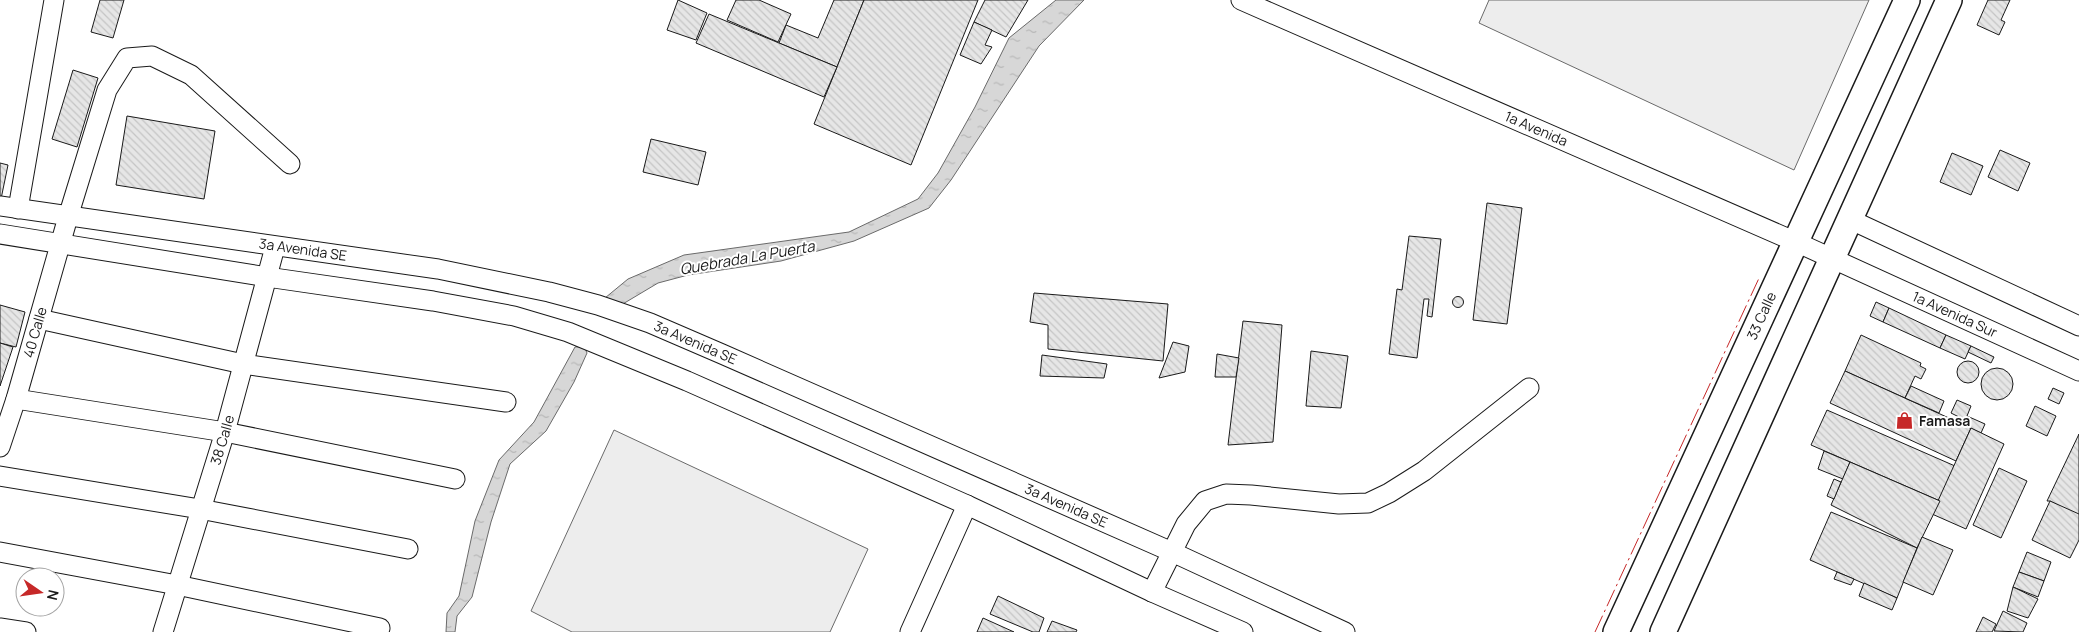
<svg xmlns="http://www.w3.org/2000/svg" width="2079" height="632" font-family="Manrope,sans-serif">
  <defs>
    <pattern id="water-ripples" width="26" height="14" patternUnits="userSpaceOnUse" patternTransform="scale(1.25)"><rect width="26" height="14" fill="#d7d7d7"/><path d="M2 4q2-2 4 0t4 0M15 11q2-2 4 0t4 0" fill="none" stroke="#b8b8b8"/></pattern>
    <pattern id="building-back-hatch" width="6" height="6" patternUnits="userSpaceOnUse" patternTransform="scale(1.25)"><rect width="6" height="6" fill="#e6e6e6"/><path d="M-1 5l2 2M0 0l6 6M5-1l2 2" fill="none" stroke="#c5c5c5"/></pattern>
  </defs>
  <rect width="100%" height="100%" fill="#fff"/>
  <g fill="#ededed" stroke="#6a6a6a">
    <path d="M1489 0H1869L1794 170 1479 23Z"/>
    <path d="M614 430 868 549 830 632H572L531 611Z"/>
  </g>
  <g fill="url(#water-ripples)" stroke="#6a6a6a">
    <path d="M1056 0H1084L1039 46 951 180 929 208 854 241 781 261 688 275 658 283 611 311 605 298 628 279 684 255 849 232 918 199 938 173 975 107 1009 38Z"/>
    <path d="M584 346 587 353 574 382 546 431 510 464 491 522 472 597 457 616 455 632H446L447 613 459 596 475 521 499 460 534 422 575 347Z"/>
  </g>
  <g fill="url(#building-back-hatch)" stroke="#1a1a1a">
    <path d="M100 0H124L113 38 91 32Z"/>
    <path d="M678 0 707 13 696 40 667 30Z"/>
    <path d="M736 0H759L791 14 778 42 727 20Z"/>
    <path d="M834 0H864L837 67 779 43 786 25 818 38Z"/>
    <path d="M864 0H978L911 165 814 124Z"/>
    <path d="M985 0H1028L1006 37 974 22Z"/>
    <path d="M1988 0H2010L2001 20 2005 22 1999 35 1977 25Z"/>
    <path d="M709 14 837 67 824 97 696 43Z"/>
    <path d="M974 22 992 30 985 45 992 47 981 64 960 55Z"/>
    <path d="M73 70 98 78 77 147 52 139Z"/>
    <path d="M127 116 215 131 204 199 116 185Z"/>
    <path d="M651 139 706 152 698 185 643 172Z"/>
    <path d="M2000 150 2030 163 2018 191 1988 177Z"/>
    <path d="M1952 153 1983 166 1971 195 1940 182Z"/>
    <path d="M0 163 8 165 1 199H0Z"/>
    <path d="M1487 203 1522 208 1507 324 1473 320Z"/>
    <path d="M1409 236 1441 239 1432 317 1427 316 1429 299H1424L1417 358 1389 354 1397 289 1402 290Z"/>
    <path d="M1034 293 1168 304 1163 361 1048 349V325L1030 322Z"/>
    <circle cx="1458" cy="302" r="5.5"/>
    <path d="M1876 302 1889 308 1883 322 1870 316Z"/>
    <path d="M0 305 25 312 16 347 0 343Z"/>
    <path d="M1889 308 1946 335 1940 348 1883 322Z"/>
    <path d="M1243 321 1282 325 1273 442 1228 445Z"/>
    <path d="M1861 335 1921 363 1920 366 1926 369 1921 379 1915 376 1905 398 1845 371Z"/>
    <path d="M1946 335 1971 346 1965 359 1940 348Z"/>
    <path d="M1173 342 1189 346 1185 372 1159 378Z"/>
    <path d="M0 343 13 347 0 386Z"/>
    <path d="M1971 346 1994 357 1991 363 1968 352Z"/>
    <path d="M1311 351 1348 356 1341 408 1306 406Z"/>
    <path d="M1217 354 1239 358 1236 377H1215Z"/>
    <path d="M1042 355 1107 364 1104 378 1040 376Z"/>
    <circle cx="1968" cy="372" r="11"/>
    <circle cx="1997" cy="384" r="16"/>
    <path d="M1845 371 1971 428 1956 461 1830 403Z"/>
    <path d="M1911 386 1944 401 1939 413 1905 398Z"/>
    <path d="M2053 388 2064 393 2059 404 2048 399Z"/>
    <path d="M1957 400 1971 406 1967 416 1985 424 1981 433 1959 423 1961 418 1951 413Z"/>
    <path d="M2035 406 2056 416 2047 436 2026 426Z"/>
    <path d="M1827 410 1955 466 1940 501 1811 445Z"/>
    <path d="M1971 428 2004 444 1966 529 1932 514Z"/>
    <path d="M2079 434V517L2050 501H2047Z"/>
    <path d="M1824 451 1850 462 1843 479 1818 469Z"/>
    <path d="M1850 462 1940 501 1917 548 1831 505Z"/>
    <path d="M1999 468 2027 481 2001 538 1973 525Z"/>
    <path d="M1834 479 1841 482 1834 499 1827 496Z"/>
    <path d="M2050 501 2079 514V540L2070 558 2032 540Z"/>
    <path d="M1831 512 1917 548 1897 598 1810 560Z"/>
    <path d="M1922 537 1953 550 1933 595 1903 582Z"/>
    <path d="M2027 552 2051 562 2044 581 2019 572Z"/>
    <path d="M1837 572 1854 579 1851 585 1834 579Z"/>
    <path d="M2019 572 2044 581 2038 597 2013 587Z"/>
    <path d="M1864 583 1897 598 1892 610 1859 596Z"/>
    <path d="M2013 587 2038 599 2028 618 2007 611Z"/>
    <path d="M998 596 1044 618 1039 632H1033L990 614Z"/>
    <path d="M2003 611 2027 623 2023 632 1994 631Z"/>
    <path d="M1983 617 1996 624 1992 632H1976Z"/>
    <path d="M983 618 1014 632H977Z"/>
    <path d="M1052 621 1077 630 1076 632H1047Z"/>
  </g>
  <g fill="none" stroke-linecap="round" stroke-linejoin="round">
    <defs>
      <g id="minor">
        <path id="s1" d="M1241 0 1796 242 2079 371"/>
        <path id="s2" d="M0 206 438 269 549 292 598 305 650 323 722 354 1172 552 1345 632"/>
        <path d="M18 209 54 0"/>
        <path d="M1849 219 2079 326"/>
        <path d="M0 234 267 277 433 301 514 316 568 332 687 381 967 505 1152 592 1243 632"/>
        <path d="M39 319 243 364 506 402"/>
        <path d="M16 399 225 432 455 479"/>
        <path id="s3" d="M0 447 16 399 68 217 107 90 127 58 152 56 191 75 290 164"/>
        <path d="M0 476 200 509 408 549"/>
        <path d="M0 552 177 585 380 628"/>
        <path d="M1152 592 1186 524 1205 501 1226 494 1251 495 1339 504 1368 503 1389 493 1424 471 1529 388"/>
        <path d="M0 628 26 632"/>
        <path id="s4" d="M163 632 225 432 275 247"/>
        <path d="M910 632 967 505"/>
      </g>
      <g id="major">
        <path id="s5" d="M1616 632 1907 0"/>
        <path d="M1663 632 1949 0"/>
      </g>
    </defs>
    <use href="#minor" stroke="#1a1a1a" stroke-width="21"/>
    <use href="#major" stroke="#1a1a1a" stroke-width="28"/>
    <use href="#minor" stroke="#fff" stroke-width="19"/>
    <use href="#major" stroke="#fff" stroke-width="25"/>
    <path stroke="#c62828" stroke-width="1" stroke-dasharray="18 4 2.5 4" stroke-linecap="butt" d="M1595 632 1760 276"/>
  </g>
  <defs>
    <symbol id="shop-bare" viewBox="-9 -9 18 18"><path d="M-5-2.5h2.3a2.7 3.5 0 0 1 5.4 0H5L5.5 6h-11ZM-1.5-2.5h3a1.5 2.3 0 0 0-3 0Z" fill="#c62828" stroke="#fff" stroke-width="2.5" paint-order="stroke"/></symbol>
  </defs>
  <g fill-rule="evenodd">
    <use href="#shop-bare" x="1892" y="408" width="25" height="25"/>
  </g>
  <g text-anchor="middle" stroke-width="4" stroke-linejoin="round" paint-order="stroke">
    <g font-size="14" fill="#1a1a1a" stroke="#fff">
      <text dy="5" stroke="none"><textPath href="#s1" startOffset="322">1a Avenida</textPath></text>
      <text dy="5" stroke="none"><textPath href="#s2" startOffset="306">3a Avenida SE</textPath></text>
      <text dy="5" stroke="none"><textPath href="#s1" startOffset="780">1a Avenida Sur</textPath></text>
      <text dy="5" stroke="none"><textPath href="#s5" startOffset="348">33 Calle</textPath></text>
      <text dy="5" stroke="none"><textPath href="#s3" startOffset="120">40 Calle</textPath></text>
      <text dy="5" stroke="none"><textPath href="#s2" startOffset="711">3a Avenida SE</textPath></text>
      <text dy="5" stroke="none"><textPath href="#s4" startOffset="201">38 Calle</textPath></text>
      <text dy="5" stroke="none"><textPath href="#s2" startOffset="1116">3a Avenida SE</textPath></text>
    </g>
    <g font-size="14" font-weight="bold" fill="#1a1a1a" stroke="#fff" text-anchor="start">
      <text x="1919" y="426">Famasa</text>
    </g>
    <g font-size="15" font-style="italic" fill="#1a1a1a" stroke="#fff">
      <text transform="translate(747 258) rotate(-10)" y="5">Quebrada La Puerta</text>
    </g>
  </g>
  <g transform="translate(40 592) rotate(103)"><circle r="24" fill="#ffffff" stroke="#a3a3a3"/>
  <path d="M0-4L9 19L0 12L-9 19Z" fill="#c62828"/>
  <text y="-8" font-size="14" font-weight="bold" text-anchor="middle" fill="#1a1a1a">N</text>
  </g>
</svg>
